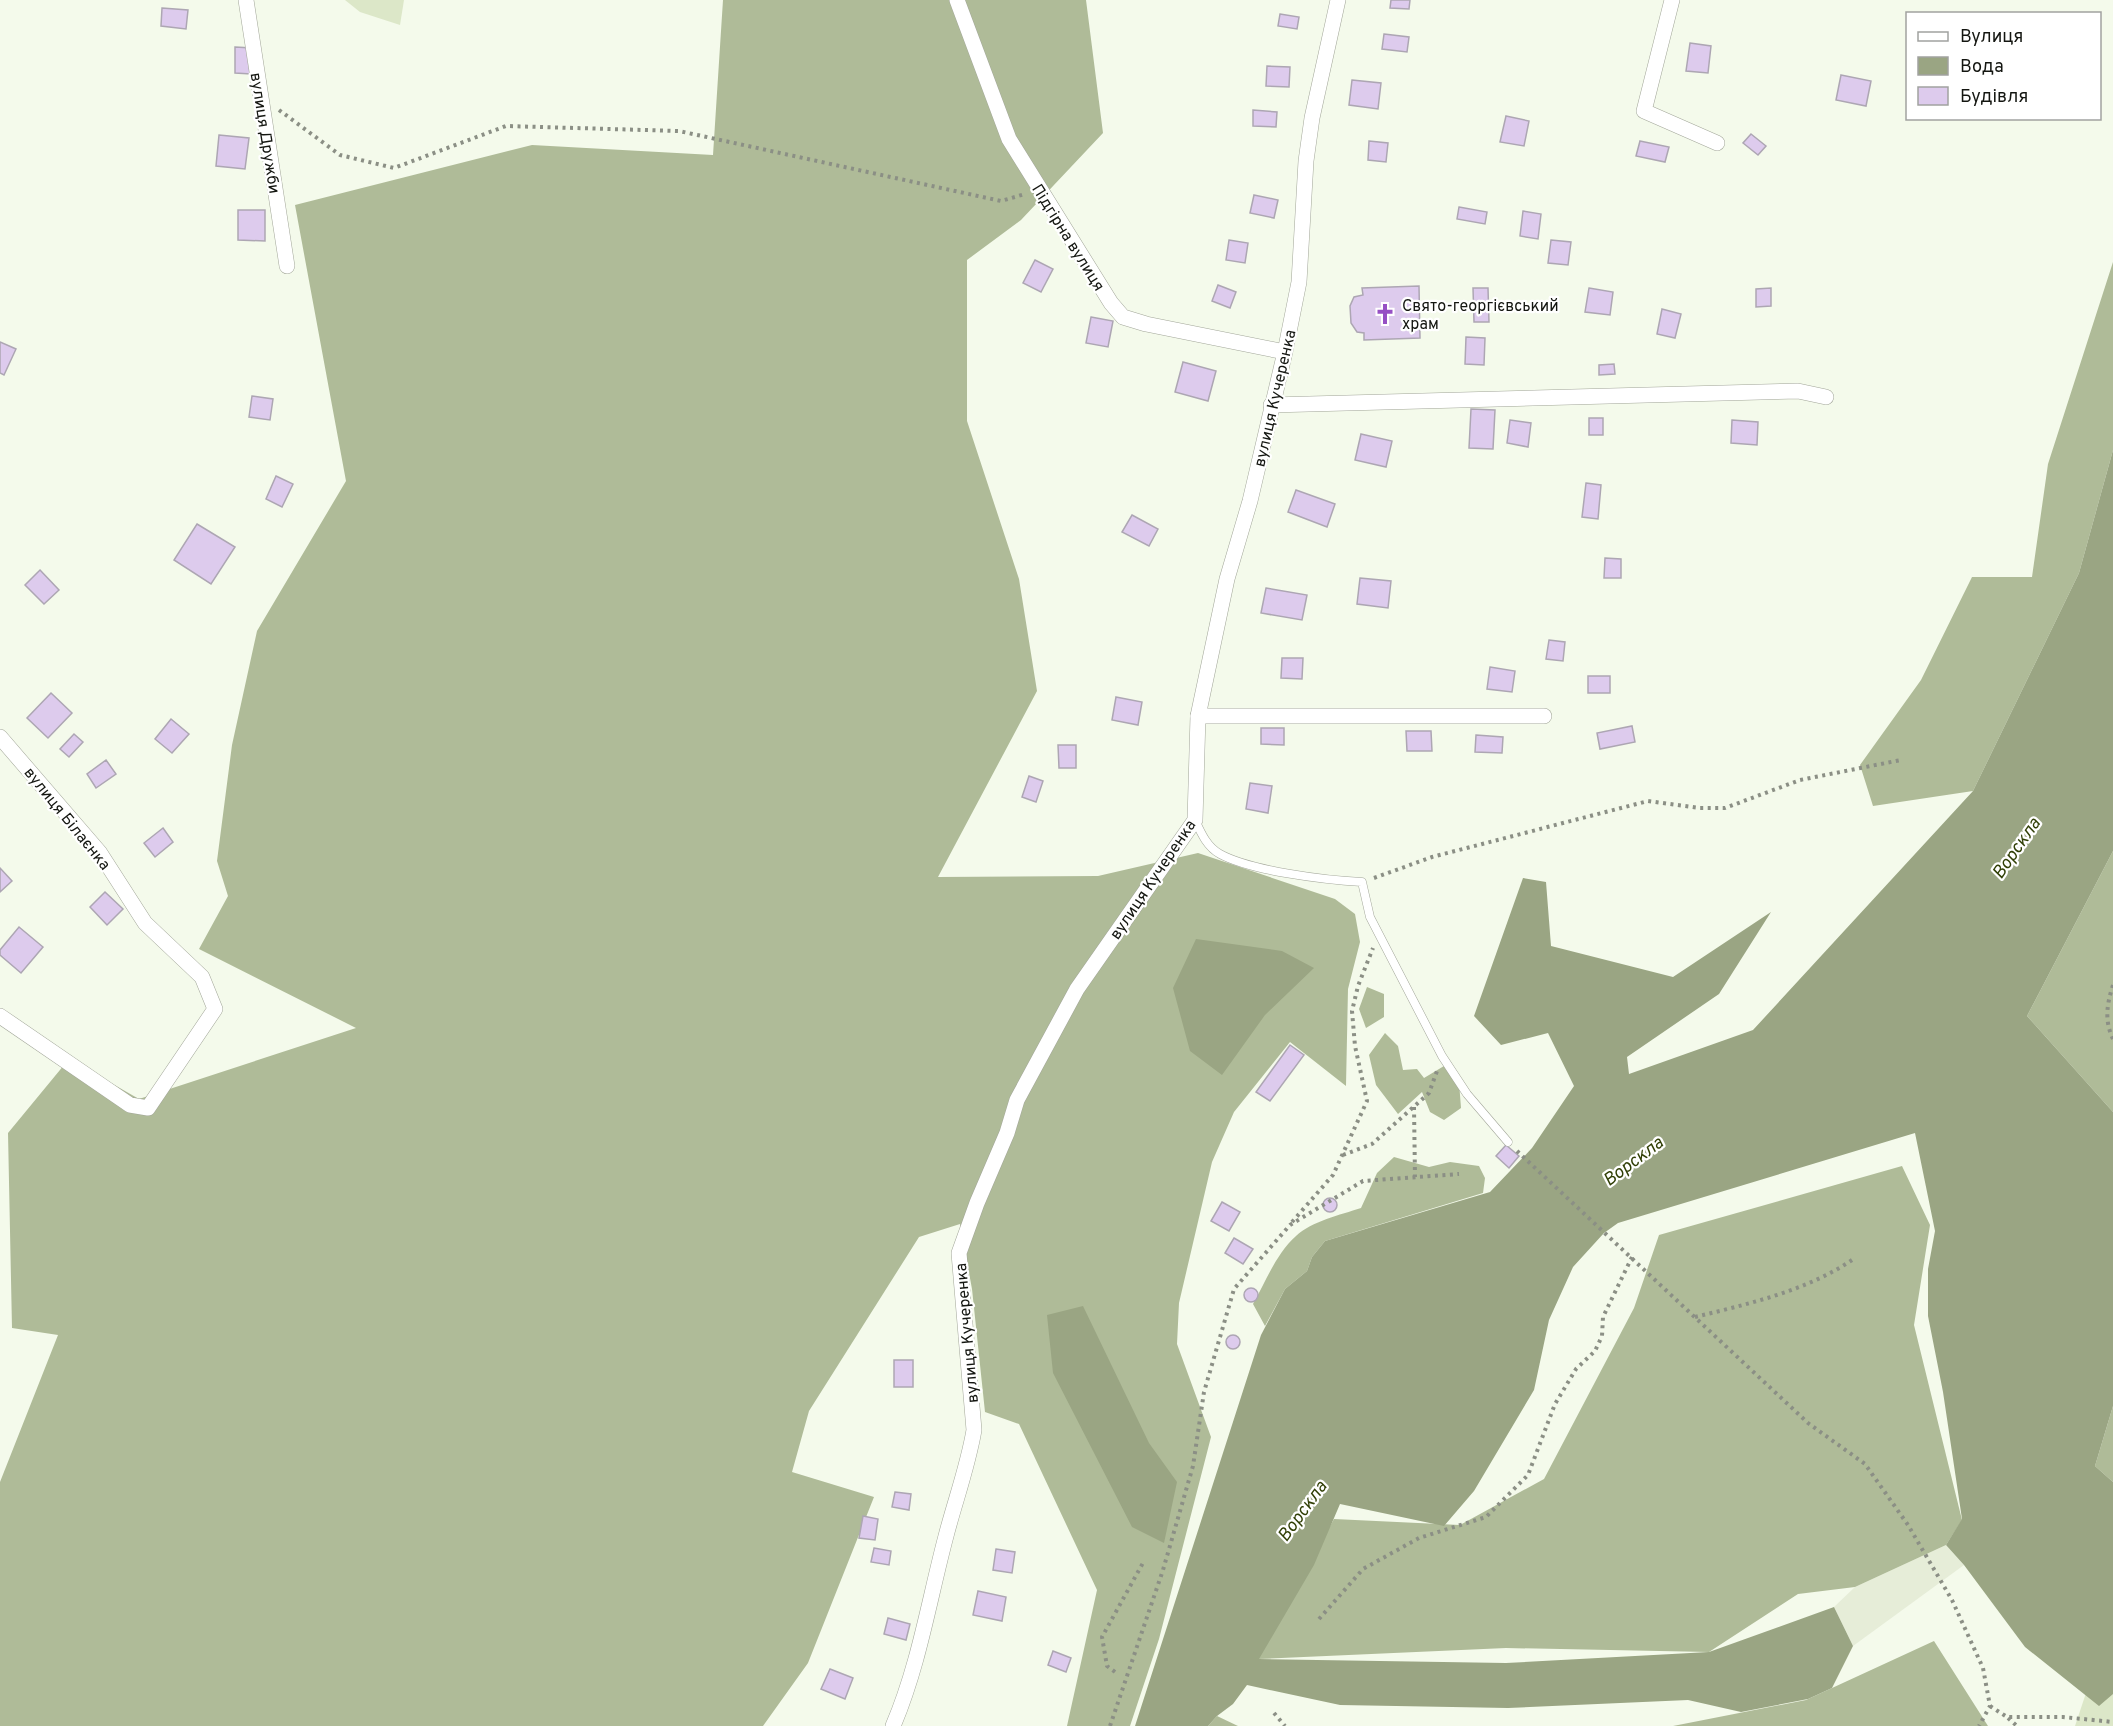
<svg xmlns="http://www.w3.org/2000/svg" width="2113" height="1726" font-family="Overpass,sans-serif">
  <rect width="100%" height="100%" fill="#f4faeb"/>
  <path fill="#e6edd8" d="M1946 1545 1964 1565 1853 1646 1834 1607 1855 1587Z"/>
  <g fill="#dce7c8">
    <path d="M345 0H404L400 25 360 12Z"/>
    <path d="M2113 1612V1726H2075Z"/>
  </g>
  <g fill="#afbb98">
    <path d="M723 0H1086L1103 133 1021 220 967 260V421L1019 579 1037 691 938 877 1098 876 1198 853 1335 899 1355 914 1360 942 1348 989 1346 1086 1290 1042 1234 1112 1212 1162 1179 1303 1177 1344 1211 1437 1159 1639 1130 1726H1067L1097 1590 1019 1424 985 1412 972 1289 960 1224 919 1237 809 1411 792 1472 874 1497 808 1663 763 1726H0V1482L58 1335 12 1328 8 1133 69 1059 139 1099 356 1028 199 949 228 896 217 861 232 745 257 631 346 481 295 205 532 145 713 155Z"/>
    <path d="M2113 262V450L2079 573 1973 791 1873 806 1860 765 1921 680 1972 577H2032L2048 464Z"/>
    <path d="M2113 851V1112L2027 1016Z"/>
    <path d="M1367 987 1384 994V1017L1366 1028 1359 1009Z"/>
    <path d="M1385 1033 1398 1046 1403 1070 1417 1069 1424 1078 1444 1066 1459 1082 1461 1108 1444 1120 1430 1112 1422 1092 1398 1114 1376 1085 1369 1055Z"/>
    <path d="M1394 1157 1429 1167 1450 1162 1479 1166 1485 1178 1483 1193 1325 1241 1312 1257 1307 1271 1285 1289 1265 1326 1253 1304C1266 1281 1276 1254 1296 1236 1312 1221 1340 1215 1361 1208L1377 1173Z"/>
    <path d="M1902 1166 1930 1225 1914 1325 1962 1520 1946 1545 1855 1587 1798 1594 1709 1652 1506 1648 1258 1659 1334 1519 1460 1525 1544 1479 1634 1308 1659 1235Z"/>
    <path d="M2113 1406V1482L2095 1466Z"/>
    <path d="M1934 1641 1988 1726H1673L1806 1700Z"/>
    <path d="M1217 1716 1238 1726H1208Z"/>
  </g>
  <g fill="#9aa583">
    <path d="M2113 450V851L2027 1016 2113 1112V1406L2095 1466 2113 1482V1694L2099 1706 2025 1647 1964 1565 1946 1545 1962 1519 1943 1392 1928 1316V1269L1935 1231 1915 1133 1618 1223 1604 1233 1573 1267 1549 1320 1534 1390 1474 1491 1444 1526 1340 1504 1314 1565 1259 1659 1506 1663 1709 1652 1834 1607 1853 1646 1832 1688 1808 1699 1741 1712 1688 1700 1508 1708 1340 1705 1247 1685 1233 1704 1217 1716 1208 1726H1135L1261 1335 1285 1289 1307 1271 1312 1257 1325 1241 1490 1192 1532 1148 1574 1086 1548 1033 1501 1045 1474 1016 1523 878 1546 882 1551 946 1673 977 1771 912 1719 994 1627 1057 1629 1074 1753 1030 1973 791 2079 573Z"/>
    <path d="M1196 939 1282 951 1314 968 1265 1015 1222 1075 1190 1051 1173 988Z"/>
    <path d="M1083 1306 1149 1443 1177 1482 1164 1543 1132 1527 1053 1373 1047 1315Z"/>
  </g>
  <g fill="#ddcbed" stroke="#ada6b3" stroke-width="1.5">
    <path d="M1391 0H1410L1409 9 1390 8Z"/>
    <path d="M162 8 188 10 186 29 161 26Z"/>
    <path d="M1280 14 1299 17 1297 29 1278 26Z"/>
    <path d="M1384 34 1409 37 1407 52 1382 49Z"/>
    <path d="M1690 43 1711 46 1708 73 1686 71Z"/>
    <path d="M235 47 252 48 251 74 235 73Z"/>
    <path d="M1267 66 1290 67 1289 87 1266 86Z"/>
    <path d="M1841 75 1871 81 1866 106 1836 100Z"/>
    <path d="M1352 80 1381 83 1378 109 1349 105Z"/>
    <path d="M1253 110 1277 112 1276 127 1253 126Z"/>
    <path d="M1506 116 1529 121 1524 146 1500 142Z"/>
    <path d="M1751 134 1766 146 1758 155 1743 143Z"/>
    <path d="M219 135 249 138 245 169 216 166Z"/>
    <path d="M1369 141 1388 143 1386 162 1368 160Z"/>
    <path d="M1640 141 1669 147 1665 162 1636 156Z"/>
    <path d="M1254 195 1278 200 1274 218 1250 213Z"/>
    <path d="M1459 207 1487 212 1485 224 1457 219Z"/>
    <path d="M238 210H265V241L238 240Z"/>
    <path d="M1523 211 1541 214 1538 239 1520 236Z"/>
    <path d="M1229 240 1248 243 1245 263 1226 260Z"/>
    <path d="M1551 240 1571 242 1568 265 1548 263Z"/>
    <path d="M1035 260 1053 269 1041 292 1023 283Z"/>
    <path d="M1218 285 1236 292 1230 308 1212 301Z"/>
    <path d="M1419 286 1420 338 1364 340V333L1357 332 1351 323 1350 306 1354 297 1363 295 1362 288Z"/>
    <path d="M1473 288H1488L1489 322H1474Z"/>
    <path d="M1589 288 1613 292 1610 315 1585 312Z"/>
    <path d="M1771 288V306L1756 307V289Z"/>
    <path d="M1662 309 1681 314 1675 338 1657 334Z"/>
    <path d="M1091 317 1113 321 1108 347 1086 343Z"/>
    <path d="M1466 337 1485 338 1484 365 1465 364Z"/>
    <path d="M0 342 16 349 4 375 0 373Z"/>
    <path d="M1183 362 1216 371 1208 401 1175 392Z"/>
    <path d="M1614 364 1615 374 1599 375V365Z"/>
    <path d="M252 396 273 399 270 420 249 417Z"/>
    <path d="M1471 409 1495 410 1493 449 1469 448Z"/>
    <rect x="1589" y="418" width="14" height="17"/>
    <path d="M1510 420 1531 423 1528 447 1507 443Z"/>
    <path d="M1732 420 1758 422 1757 445 1731 443Z"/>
    <path d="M1361 434 1392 441 1386 467 1355 460Z"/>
    <path d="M276 476 293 484 282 507 266 499Z"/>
    <path d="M1586 483 1601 485 1598 519 1582 517Z"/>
    <path d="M1296 490 1335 504 1327 527 1288 512Z"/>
    <path d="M1132 515 1158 529 1149 546 1122 532Z"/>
    <path d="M197 524 235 547 211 584 174 560Z"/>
    <path d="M1605 558 1621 559V578H1604Z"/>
    <path d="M40 570 59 590 44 604 25 585Z"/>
    <path d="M1360 578 1391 581 1388 608 1357 604Z"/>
    <path d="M1266 588 1307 595 1302 620 1261 613Z"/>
    <path d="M1549 640 1565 642 1563 661 1546 659Z"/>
    <path d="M1282 658H1303L1302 679 1281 678Z"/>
    <path d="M1490 667 1515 671 1512 692 1487 689Z"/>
    <rect x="1588" y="676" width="22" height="17"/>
    <path d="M51 693 72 713 48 738 27 718Z"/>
    <path d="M1116 697 1142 702 1138 725 1112 720Z"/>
    <path d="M171 719 189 734 172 753 155 739Z"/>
    <path d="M1632 726 1635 742 1600 749 1597 733Z"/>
    <path d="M1261 728H1284V745L1261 744Z"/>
    <path d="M1406 731H1431L1432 751H1407Z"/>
    <path d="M74 734 83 742 69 757 60 749Z"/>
    <path d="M1476 735 1503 737 1502 753 1475 752Z"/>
    <path d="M1058 745H1076V768H1059Z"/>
    <path d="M106 760 116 774 96 788 87 774Z"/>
    <path d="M1029 776 1043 781 1036 802 1022 797Z"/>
    <path d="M1250 783 1272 786 1268 813 1246 809Z"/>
    <path d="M163 828 173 842 155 857 144 843Z"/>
    <path d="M0 868 12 881 0 892Z"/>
    <path d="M105 892 123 909 107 925 90 907Z"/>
    <path d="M19 927 43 947 21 973 0 955V950Z"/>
    <path d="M1290 1045 1304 1055 1270 1101 1256 1092Z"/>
    <path d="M1506 1145 1519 1156 1509 1168 1496 1156Z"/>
    <circle cx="1330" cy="1205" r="7"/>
    <path d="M1222 1202 1240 1212 1229 1231 1211 1221Z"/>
    <path d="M1234 1238 1253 1249 1243 1264 1225 1253Z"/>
    <circle cx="1251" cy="1295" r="7"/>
    <circle cx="1233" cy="1342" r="7"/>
    <rect x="894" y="1360" width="19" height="27"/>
    <path d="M895 1492 911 1494 909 1510 892 1507Z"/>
    <path d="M863 1516 878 1519 875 1540 859 1538Z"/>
    <path d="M874 1548 891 1551 889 1565 871 1562Z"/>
    <path d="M996 1549 1015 1552 1012 1573 993 1570Z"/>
    <path d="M978 1591 1006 1597 1002 1621 973 1615Z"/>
    <path d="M888 1618 910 1624 906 1640 884 1634Z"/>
    <path d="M1053 1651 1071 1658 1066 1672 1048 1665Z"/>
    <path d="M830 1669 853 1678 845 1699 821 1689Z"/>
  </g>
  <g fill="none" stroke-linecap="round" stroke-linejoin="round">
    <defs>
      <path id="service" d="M1195 820C1201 833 1207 847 1220 854 1251 871 1325 880 1362 882L1370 917 1442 1056 1467 1094 1508 1142"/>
      <g id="minor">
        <path d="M246 0 287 266"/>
        <path d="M957 0 1009 139 1111 303 1123 317 1146 324 1285 352"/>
        <path d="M1672 0 1644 111 1717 143"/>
        <path d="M1271 405 1798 391 1826 397"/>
        <path d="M1198 716H1544"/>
        <path d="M0 737 100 853 145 923 202 977 215 1009 148 1108 130 1105 0 1016"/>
        <path d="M893 1726C919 1665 929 1600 946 1536 955 1501 968 1466 974 1430L959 1253 977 1203 1007 1133 1017 1100 1077 989 1195 820 1198 716 1227 579 1250 501 1285 352 1299 282 1306 161 1312 118 1338 0"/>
      </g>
    </defs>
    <use href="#service" stroke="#a2a699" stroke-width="9"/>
    <use href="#minor" stroke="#a2a699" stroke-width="16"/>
    <g stroke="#8b8f85" stroke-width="4" stroke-dasharray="3 4.5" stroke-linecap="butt">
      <path d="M279 110 340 155 394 168 506 126 679 131 1001 201 1025 194"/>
      <path d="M1374 878 1432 857 1648 801 1700 808H1725L1800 780 1901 760"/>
      <path d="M2113 985C2107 1004 2104 1020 2113 1039"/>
      <path d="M1414 1107 1415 1177"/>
      <path d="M1517 1151 1808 1423 1865 1464 1908 1525 1952 1600 1983 1668 1990 1706 1979 1726"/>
      <path d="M1343 1155 1372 1144 1429 1093 1437 1071"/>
      <path d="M1292 1222 1333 1175 1367 1101 1355 1046 1352 1011 1358 986 1373 948"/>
      <path d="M1695 1317C1748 1304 1806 1291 1852 1260"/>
      <path d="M1319 1619 1363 1569 1419 1538 1486 1517 1528 1475 1555 1404 1576 1369 1595 1351 1602 1336 1603 1317 1632 1257"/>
      <path d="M1115 1672 1107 1666 1102 1637 1144 1561"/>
      <path d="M1990 1706 2007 1717H2063L2113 1722"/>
      <path d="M1274 1713 1285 1726"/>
      <path d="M2008 1718 2017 1726"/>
      <path d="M1110 1726 1163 1570 1193 1466 1204 1392 1234 1289 1290 1225 1363 1181 1459 1174"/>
    </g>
    <use href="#service" stroke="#fff" stroke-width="8"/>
    <use href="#minor" stroke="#fff" stroke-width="15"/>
  </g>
  <defs>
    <symbol id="church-bare" viewBox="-9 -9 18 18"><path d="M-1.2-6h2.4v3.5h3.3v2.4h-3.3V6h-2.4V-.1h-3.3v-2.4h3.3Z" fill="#9650c4" stroke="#fff" stroke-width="2.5" paint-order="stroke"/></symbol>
  </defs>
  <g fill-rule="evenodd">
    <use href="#church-bare" x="1370" y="299" width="30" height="30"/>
  </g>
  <g text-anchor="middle" stroke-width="4.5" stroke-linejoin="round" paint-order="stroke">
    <g font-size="16" fill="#141611" stroke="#fff">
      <text transform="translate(266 133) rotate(81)" y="6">вулиця Дружби</text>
      <text transform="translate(1069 237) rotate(58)" y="6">Підгірна вулиця</text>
      <text transform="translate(1274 398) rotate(-77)" y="6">вулиця Кучеренка</text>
      <text transform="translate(68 818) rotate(51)" y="6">вулиця Білаєнка</text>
      <text transform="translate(1152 879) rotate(-56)" y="6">вулиця Кучеренка</text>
      <text transform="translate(966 1333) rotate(-95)" y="6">вулиця Кучеренка</text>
    </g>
    <g font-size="16" fill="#141611" stroke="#fff" text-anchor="start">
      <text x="1402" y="311">Свято-георгієвський<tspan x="1402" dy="18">храм</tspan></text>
    </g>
    <g font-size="18" font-style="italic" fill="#303f05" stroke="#fff">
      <text transform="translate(2016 848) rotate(-55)" y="6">Ворскла</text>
      <text transform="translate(1633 1161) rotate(-37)" y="6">Ворскла</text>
      <text transform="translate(1302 1511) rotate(-54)" y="6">Ворскла</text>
    </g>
  </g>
  <rect x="1906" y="12" width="195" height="108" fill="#ffffff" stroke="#a1a2a0" stroke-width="1.5"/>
  <rect x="1918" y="32" width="30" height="9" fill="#ffffff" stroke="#a1a2a0" stroke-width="1.5"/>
  <text x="1960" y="42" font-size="18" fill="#141611">Вулиця</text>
  <rect x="1918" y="57" width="30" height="18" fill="#9aa583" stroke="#a1a2a0" stroke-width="1.5"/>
  <text x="1960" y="72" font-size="18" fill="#141611">Вода</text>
  <rect x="1918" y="87" width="30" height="18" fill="#ddcbed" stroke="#a1a2a0" stroke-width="1.5"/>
  <text x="1960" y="102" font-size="18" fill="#141611">Будівля</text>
</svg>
